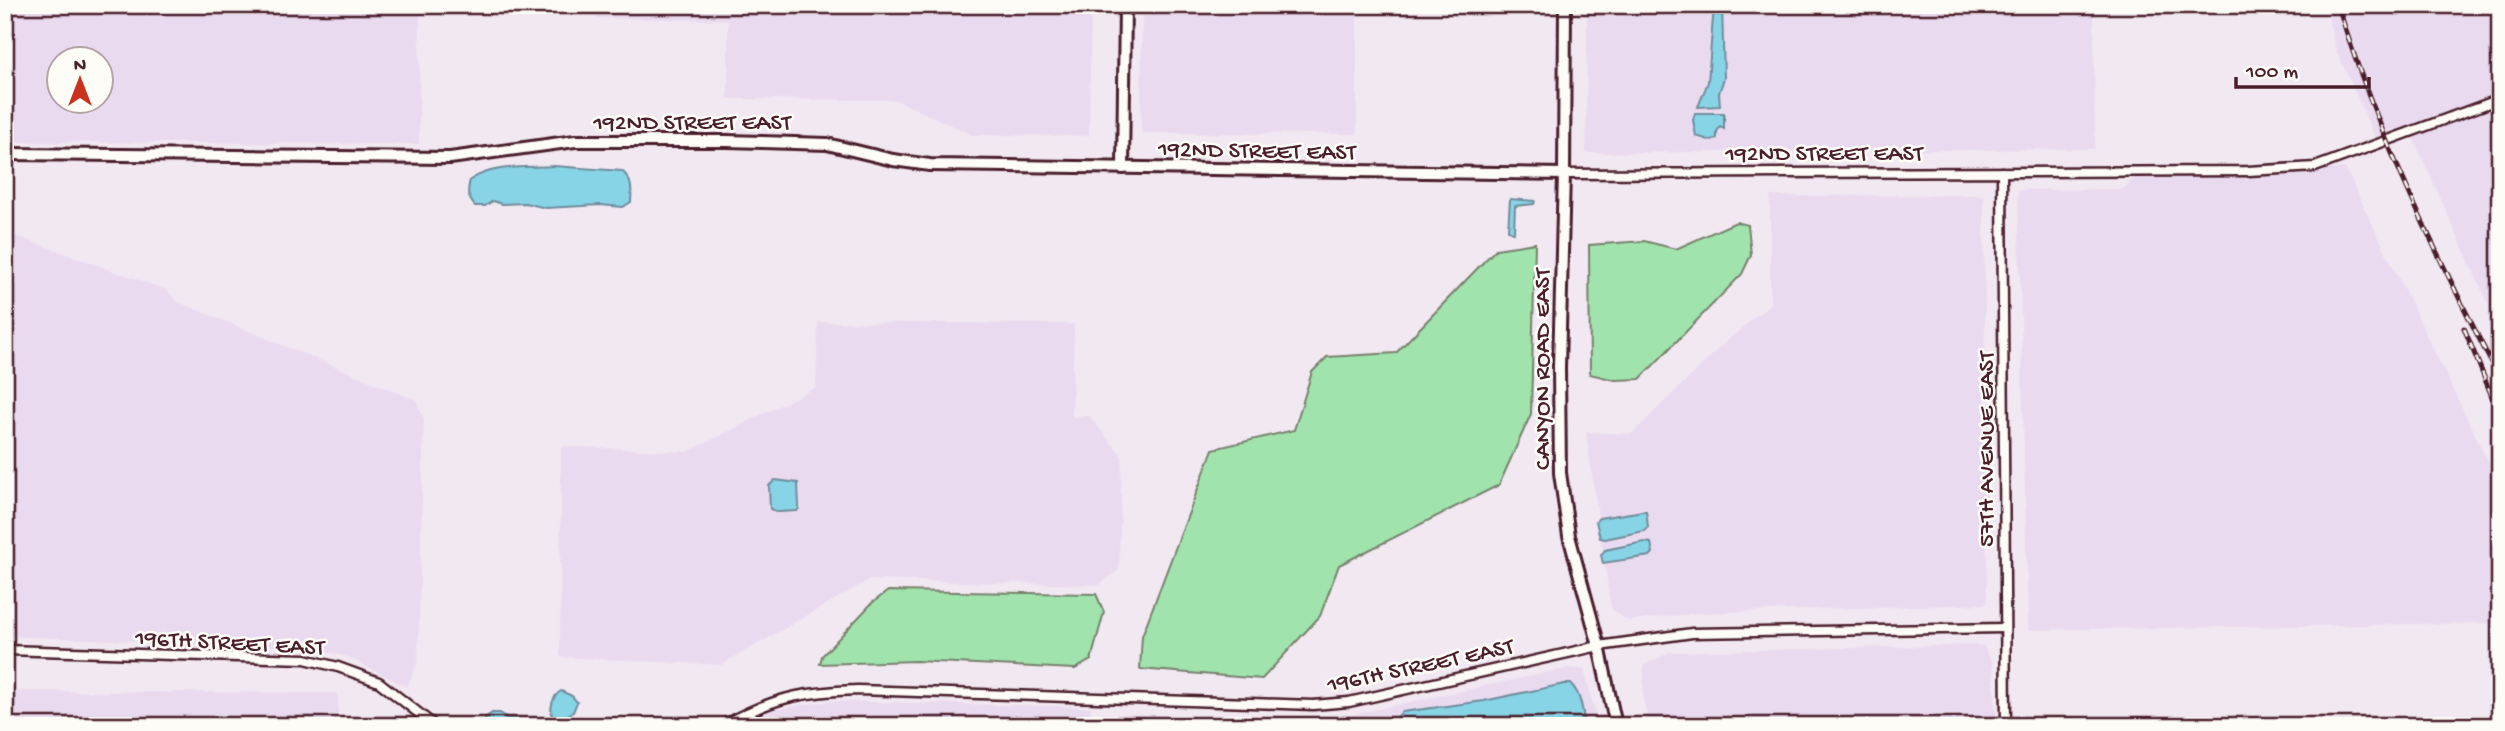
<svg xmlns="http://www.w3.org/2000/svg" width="2505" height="731" font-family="'Gochi Hand',sans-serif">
  <rect width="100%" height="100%" fill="#f2e8f2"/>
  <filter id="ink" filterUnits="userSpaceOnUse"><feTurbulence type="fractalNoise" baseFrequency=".0143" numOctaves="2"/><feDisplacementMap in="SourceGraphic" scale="14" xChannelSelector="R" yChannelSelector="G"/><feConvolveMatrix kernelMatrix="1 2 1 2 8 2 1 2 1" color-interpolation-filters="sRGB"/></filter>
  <g filter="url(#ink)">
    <g fill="#eadaef" fill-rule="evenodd">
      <path d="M5 5H420L419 144 5 142ZM60 60H102V102H60Z"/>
      <path d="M597 5H1091L1089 136 972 135 896 100 728 99V20L597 18Z"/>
      <path d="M1142 5H1357V134L1141 133Z"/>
      <path d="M1587 5H2094L2095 149 1586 153Z"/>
      <path d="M2325 5H2500V330L2409 129 2377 142 2335 47Z"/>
      <path d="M2345 168 2500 486V623L2028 630 2018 190 2123 189 2140 171Z"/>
      <path d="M1984 195 1987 604 1700 613 1628 621 1611 609 1586 432 1632 434 1722 345 1770 304V196Z"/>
      <path d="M5 232 167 290 178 302 416 400 424 419 418 662 407 687 346 656 297 647 5 636Z"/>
      <path d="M818 322 1074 324 1072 417 1089 416 1122 456 1119 570 1099 585 869 580 721 665 560 657 561 446 688 452 816 387Z"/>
      <path d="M1983 645 1993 664 1997 726H1650L1643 699 1644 665 1670 652Z"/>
      <path d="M1567 668 1584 669 1599 726H1121L1122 714 1313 723Z"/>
      <path d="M5 691 338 693V726H5Z"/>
      <path d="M828 701 1091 707 1089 726H743L771 710Z"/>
    </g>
    <g fill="#a1e3ad" stroke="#76816c" stroke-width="2">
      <path d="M1736 222 1748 225 1751 255 1742 274 1640 379 1615 380 1590 374 1589 245 1644 241 1676 249Z"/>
      <path d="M1535 243 1531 414 1499 485 1339 565 1320 616 1262 679 1140 669 1142 636 1213 449 1294 430 1312 372 1327 357 1396 353 1496 249Z"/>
      <path d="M888 591 1096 594 1104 612 1091 660 1075 669 916 661 820 664 822 656 872 603Z"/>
    </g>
    <g fill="#87d4e6" stroke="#6f8c9b" stroke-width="2">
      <path d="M1714 5H1722L1724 78 1719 93 1720 106 1698 107 1708 82Z"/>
      <path d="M1695 113H1724V129L1720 127 1717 132V138L1712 141 1696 136 1693 120Z"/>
      <path d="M554 166 622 171C632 180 632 189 631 202L623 207 600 205 546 208 525 203 502 204 493 201 485 206H475C467 197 467 191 470 180 493 164 527 168 554 166Z"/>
      <path d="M1510 199 1535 201 1534 204 1515 206 1514 233 1508 230Z"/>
      <path d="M775 480 798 483 799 508 797 511 779 512 770 509 769 486Z"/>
      <path d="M1643 511H1646L1648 527 1644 531 1605 539 1600 538 1596 521 1599 518Z"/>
      <path d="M1644 542 1651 543 1653 553 1650 556 1603 563 1601 555 1605 550Z"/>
      <path d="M1564 684H1571C1580 693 1585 714 1583 726H1402L1396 718 1402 712 1484 701Z"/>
      <path d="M561 691 572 696 577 702 573 712 559 720 552 717C550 708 552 696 561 691Z"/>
      <path d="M492 713H500L508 718 526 719 527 726H485V718Z"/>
    </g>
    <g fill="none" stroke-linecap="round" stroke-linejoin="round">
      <defs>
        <g id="street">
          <path d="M2002 172 2006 726"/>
          <path d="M1564 174 2248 171 2315 167 2500 99"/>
          <path d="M5 650 305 659 338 667 379 682 435 726"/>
          <path d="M721 726C773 698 799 692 858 690L1313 705 1349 702 1599 646 1692 633 2005 628"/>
        </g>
        <g id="secondary">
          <path d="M1565 5 1564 174 1559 367 1560 473 1569 536 1599 646 1616 726"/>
          <path d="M5 154 450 158 575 141H727L827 144 893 160 930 165 1564 174"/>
          <path d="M1123 168 1125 5"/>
        </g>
      </defs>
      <use href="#street" stroke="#4a1f2b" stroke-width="13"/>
      <use href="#secondary" stroke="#4a1f2b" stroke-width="16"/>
      <use href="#street" stroke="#fdfcf7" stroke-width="8"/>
      <use href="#secondary" stroke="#fdfcf7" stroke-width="10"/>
      <defs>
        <g id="rail">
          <path d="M2338 5C2377 136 2439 259 2500 380"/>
          <path d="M2464 328 2500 416"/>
        </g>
      </defs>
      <use href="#rail" stroke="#4a1f2b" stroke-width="5"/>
      <use href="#rail" stroke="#fdfcf7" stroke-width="2.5" stroke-dasharray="8" stroke-linecap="butt"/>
    </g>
  </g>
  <g text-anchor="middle" stroke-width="5" stroke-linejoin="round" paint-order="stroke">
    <g font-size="24" fill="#4a1f2b" stroke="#fdfcf7">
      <text x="692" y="129">192ND STREET EAST</text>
      <text transform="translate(1257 149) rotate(1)" y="8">192ND STREET EAST</text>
      <text x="1824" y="160">192ND STREET EAST</text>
      <text transform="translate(1541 369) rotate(-90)" y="8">CANYON ROAD EAST</text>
      <text transform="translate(1985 449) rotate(-90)" y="8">57TH AVENUE EAST</text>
      <text transform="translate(230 641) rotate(3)" y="8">196TH STREET EAST</text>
      <text transform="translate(1420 664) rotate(-12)" y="8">196TH STREET EAST</text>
    </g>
  </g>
  <rect width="2505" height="731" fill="none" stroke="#fdfcf7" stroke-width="28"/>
  <rect x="14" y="14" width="2477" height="703" fill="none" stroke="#4a1f2b" stroke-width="2.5" filter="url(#ink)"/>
  <g transform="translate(80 80)"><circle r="33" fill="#fdfcf7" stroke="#b5a4a5" stroke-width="2"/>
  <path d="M0-5L12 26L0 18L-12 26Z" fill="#c8321e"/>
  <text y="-10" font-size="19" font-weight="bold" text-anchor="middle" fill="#4a1f2b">N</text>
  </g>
  <path d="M2236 77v10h133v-10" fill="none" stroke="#4a1f2b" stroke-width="3.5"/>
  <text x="2246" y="77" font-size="21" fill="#4a1f2b" stroke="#fdfcf7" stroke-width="5" paint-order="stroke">100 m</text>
</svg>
